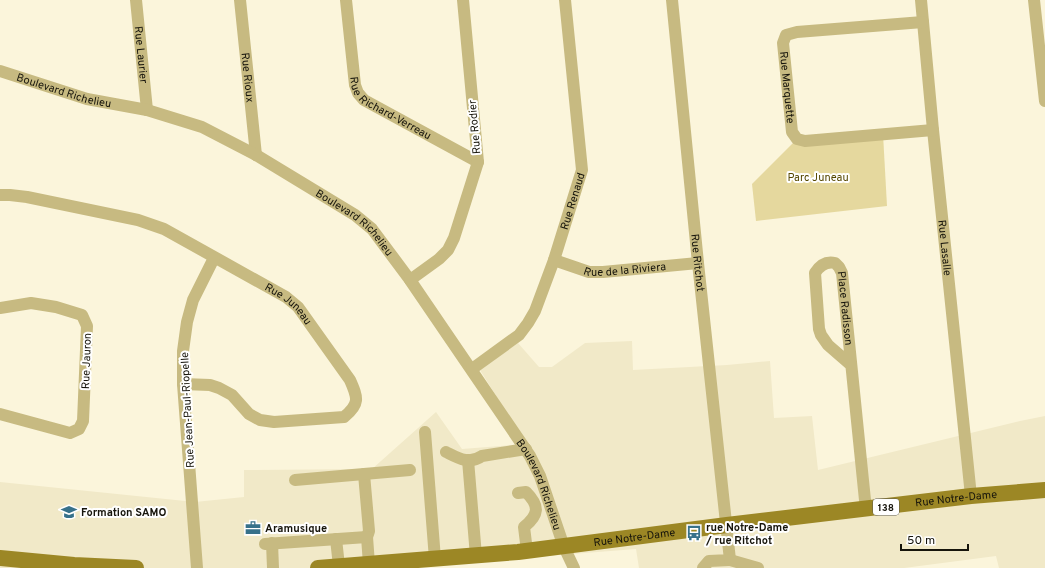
<svg xmlns="http://www.w3.org/2000/svg" width="1045" height="568" font-family="Overpass,sans-serif">
  <rect width="100%" height="100%" fill="#fbf5db"/>
  <path fill="#f1e9c8" d="M632 341 633 370 727 365 770 361 774 418 812 416 818 470 1020 421 1045 416V568H999L996 556 904 568H639L636 549 394 568H0V482L195 502 244 497V470L372 469 436 412 462 449 526 444 480 370 518 343 539 367H552L585 343Z"/>
  <path fill="#e5d89e" d="M883 134 887 206 756 221 752 184 797 139Z"/>
  <g fill="none" stroke-linecap="round" stroke-linejoin="round">
    <g stroke="#c7ba81" stroke-width="12">
      <path id="s1" d="M136 0 147 110"/>
      <path id="s2" d="M240 0 256 155"/>
      <path id="s3" d="M346 0 355 85 358 93 364 100 478 162"/>
      <path id="s4" d="M672 0 698 263 730 560 709 561 703 568"/>
      <path id="s5" d="M921 0 933 130 971 496"/>
      <path d="M1034 0 1045 101"/>
      <path id="s6" d="M923 22 797 32 786 35 783 43 792 132 797 139 805 141 933 130"/>
      <path id="s7" d="M0 71 87 99 147 110 202 127 256 155 355 215 372 229 410 280 530 456 540 476 564 547 574 568"/>
      <path id="s8" d="M0 195H10L27 197 138 220 164 229 286 297 298 307 350 380C358 398 360 404 344 417L274 422 260 420 249 414 232 395 219 388 210 385 183 384"/>
      <path id="s9" d="M554 260 589 272H603L698 263"/>
      <path d="M410 280 439 259 448 250 454 238 478 162 463 0"/>
      <path d="M0 308 31 303 56 307 82 315 87 326 83 421 79 429 70 433 0 414"/>
      <path id="s10" d="M851 365 828 345 821 335 819 329 815 273C820 265 826 261 835 263L839 267 842 273 866 510"/>
      <path id="s11" d="M472 369 519 335 528 323 535 311 554 260 582 170 565 0"/>
      <path d="M425 432 435 559"/>
      <path d="M446 452C458 458 469 465 482 456L526 449"/>
      <path d="M468 460 476 556"/>
      <path d="M364 474 369 531 367 537 369 564"/>
      <path d="M295 480 410 470"/>
      <path d="M518 493 526 492C540 506 539 515 524 527L527 551"/>
      <path d="M336 539 339 566"/>
      <path d="M272 543 273 568"/>
      <path d="M265 544 367 537"/>
      <path d="M730 560 758 568"/>
      <path d="M197 568 183 384V351L187 322 193 300 214 258"/>
    </g>
    <g stroke="#9c8725" stroke-width="16">
      <path d="M0 558 74 565 136 568"/>
      <path id="s12" d="M318 568 518 552 727 525 971 496 1045 490"/>
    </g>
  </g>
  <defs>
    <symbol id="school-bare" viewBox="-9 -9 18 18"><path d="M0-5L7-2L0 1L-7-2ZM-4 1L0 2.5L4 1V4Q0 6-4 4Z" fill="#37718a" stroke="#fff" stroke-width="2.5" paint-order="stroke"/></symbol>
    <symbol id="office-bare" viewBox="-9 -9 18 18"><path d="M-6-3h4V-5.5h4V-3h4V5H-6ZM-1-4.5V-3h2v-1.5ZM-6 0V1H6V0Z" fill="#37718a" stroke="#fff" stroke-width="2.5" paint-order="stroke"/></symbol>
    <symbol id="bus-bare" viewBox="-9 -9 18 18"><path d="M-5-6H5V4H4V6H2V4H-2V6H-4V4H-5ZM-3.5-4V0h7V-4ZM-3.5 1.2v1.5H-2V1.2ZM2 1.2v1.5H3.5V1.2Z" fill="#37718a" stroke="#fff" stroke-width="2.5" paint-order="stroke"/></symbol>
  </defs>
  <g fill-rule="evenodd">
    <use href="#school-bare" x="58" y="501" width="22" height="22"/>
    <use href="#office-bare" x="242" y="517" width="22" height="22"/>
    <use href="#bus-bare" x="683" y="522" width="22" height="22"/>
  </g>
  <g text-anchor="middle" stroke-width="4" stroke-linejoin="round" paint-order="stroke">
    <rect fill="#fff" stroke="#5c5a54" stroke-width="1" x="873" y="499" width="26" height="16" rx="3"/>
    <g font-size="10" font-weight="bold" fill="#16140b">
      <text x="886" y="511">138</text>
    </g>
    <g font-size="11" fill="#16140b" stroke="#fff">
      <text dy="4" stroke="none"><textPath href="#s1" startOffset="55">Rue Laurier</textPath></text>
      <text dy="4" stroke="none"><textPath href="#s2" startOffset="78">Rue Rioux</textPath></text>
      <text dy="4" stroke="none"><textPath href="#s6" startOffset="191">Rue Marquette</textPath></text>
      <text dy="4" stroke="none"><textPath href="#s7" startOffset="67">Boulevard Richelieu</textPath></text>
      <text dy="4" stroke="none"><textPath href="#s3" startOffset="128">Rue Richard-Verreau</textPath></text>
      <text transform="translate(474 127) rotate(-95)" y="4">Rue Rodier</text>
      <text dy="4" stroke="none"><textPath href="#s11" startOffset="203">Rue Renaud</textPath></text>
      <text dy="4" stroke="none"><textPath href="#s7" startOffset="391">Boulevard Richelieu</textPath></text>
      <text dy="4" stroke="none"><textPath href="#s5" startOffset="249">Rue Lasalle</textPath></text>
      <text dy="4" stroke="none"><textPath href="#s4" startOffset="264">Rue Ritchot</textPath></text>
      <text dy="4" stroke="none"><textPath href="#s9" startOffset="73">Rue de la Riviera</textPath></text>
      <text dy="4" stroke="none"><textPath href="#s8" startOffset="314">Rue Juneau</textPath></text>
      <text dy="4" stroke="none"><textPath href="#s10" startOffset="177">Place Radisson</textPath></text>
      <text transform="translate(86 361) rotate(-88)" y="4">Rue Jauron</text>
      <text transform="translate(187 410) rotate(-93)" y="4">Rue Jean-Paul-Riopelle</text>
      <text dy="4" stroke="none"><textPath href="#s7" startOffset="715">Boulevard Richelieu</textPath></text>
      <text dy="4" stroke="none"><textPath href="#s12" startOffset="642">Rue Notre-Dame</textPath></text>
      <text dy="4" stroke="none"><textPath href="#s12" startOffset="318">Rue Notre-Dame</textPath></text>
    </g>
    <g font-size="11" fill="#554700" stroke="#fff">
      <text x="818" y="181">Parc Juneau</text>
    </g>
    <g font-size="11" font-weight="bold" fill="#16140b" stroke="#fff" text-anchor="start">
      <text x="81" y="516">Formation SAMO</text>
      <text x="706" y="531">rue Notre-Dame<tspan x="706" dy="13">/ rue Ritchot</tspan></text>
      <text x="265" y="532">Aramusique</text>
    </g>
  </g>
  <path d="M901 544v6h67v-6" fill="none" stroke="#16140b" stroke-width="2"/>
  <text x="907" y="544" font-size="12" fill="#16140b" stroke="#ffffff" stroke-width="3" paint-order="stroke">50 m</text>
</svg>
